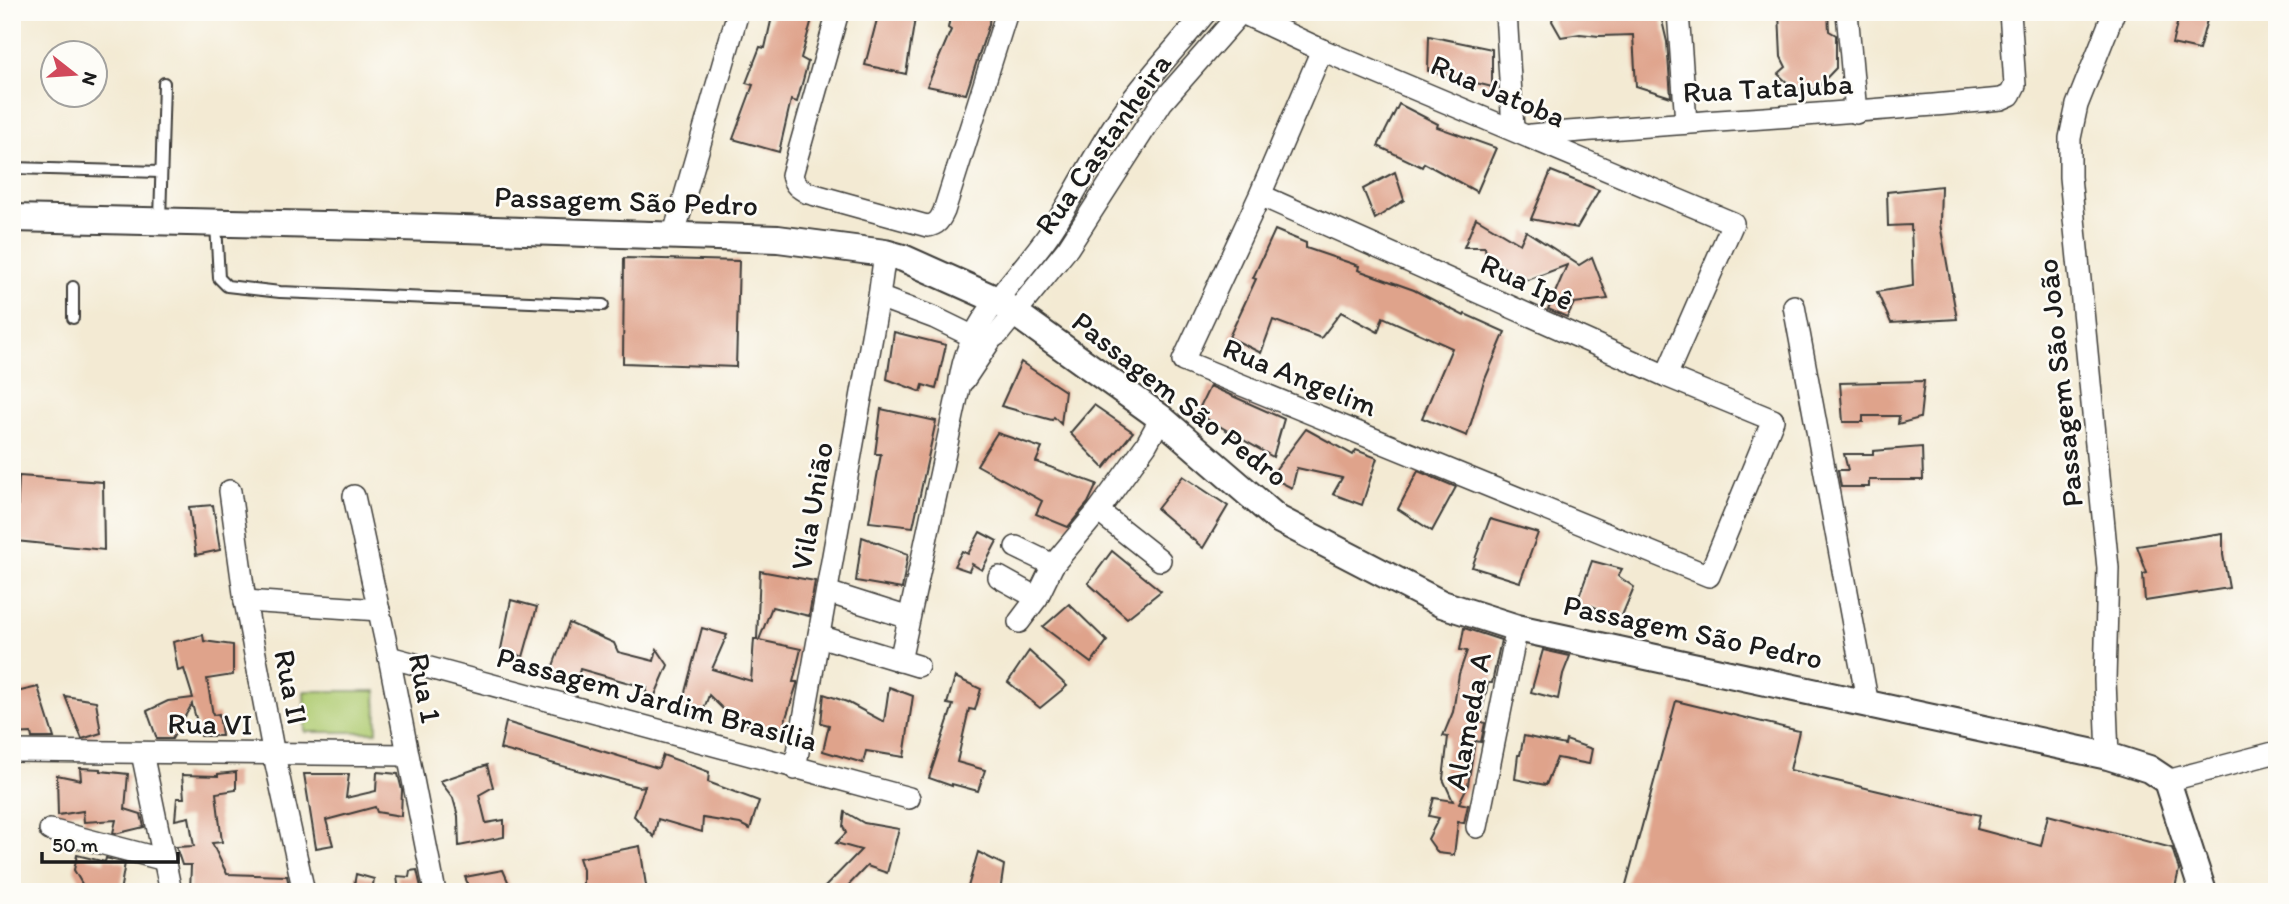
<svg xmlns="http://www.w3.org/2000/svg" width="2289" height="904" font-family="Itim,sans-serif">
  <rect width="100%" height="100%" fill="#fdfcf7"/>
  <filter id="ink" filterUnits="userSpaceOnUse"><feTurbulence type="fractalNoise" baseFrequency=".0143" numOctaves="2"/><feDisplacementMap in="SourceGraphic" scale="14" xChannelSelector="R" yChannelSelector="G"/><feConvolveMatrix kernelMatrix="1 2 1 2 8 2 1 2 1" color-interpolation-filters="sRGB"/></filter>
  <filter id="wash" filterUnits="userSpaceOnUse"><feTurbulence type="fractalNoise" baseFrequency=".00686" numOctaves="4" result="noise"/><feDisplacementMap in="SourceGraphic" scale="28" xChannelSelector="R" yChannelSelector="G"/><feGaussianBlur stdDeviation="1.57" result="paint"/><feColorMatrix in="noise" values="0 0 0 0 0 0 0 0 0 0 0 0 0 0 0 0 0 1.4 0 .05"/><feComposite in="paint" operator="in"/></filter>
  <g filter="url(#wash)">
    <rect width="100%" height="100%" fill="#f3ead3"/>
    <path fill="#b0cc73" stroke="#667448" stroke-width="2" d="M304 691H376L377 732H305Z"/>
    <g id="blocks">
      <g fill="#dfa38b">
        <path d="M773 12H814L801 58 808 62 797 102 791 100 779 152 733 139 753 85 746 83 760 47 765 48Z"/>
        <path d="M879 12H916L906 74 865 65Z"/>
        <path d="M951 12H990L989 24 966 94 927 86 951 30 948 28Z"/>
        <path d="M1554 12H1660L1667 42 1671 97 1636 86 1633 35 1599 36 1580 34 1561 37 1552 21Z"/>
        <path d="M1779 12H1828L1829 31 1836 35V68L1816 89 1793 88 1778 74 1786 67 1781 57Z"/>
        <path d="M2180 12 2208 16 2199 50 2172 44Z"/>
        <path d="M1429 36 1492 49V87L1428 71Z"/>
        <path d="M1399 104 1438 124 1437 127 1496 148 1477 192 1424 163 1422 167 1378 146Z"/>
        <path d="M1551 171 1599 190 1577 228 1531 219Z"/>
        <path d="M1395 172 1404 200 1375 219 1363 189Z"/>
        <path d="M1941 186 1940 224 1957 319 1891 323 1877 292 1913 286 1911 225 1888 226 1887 192Z"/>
        <path d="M1476 218 1520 244 1526 231 1579 265 1592 257 1608 299 1574 303 1567 317 1548 309 1567 265 1528 280 1518 277 1486 256 1485 247H1464Z"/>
        <path d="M1275 230 1306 243V248L1359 266 1358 270 1414 290 1464 316 1465 314 1505 332 1483 384 1467 436 1422 418 1452 348 1383 317 1378 332 1341 312 1321 338 1273 320 1261 353 1229 337 1256 279 1253 278Z"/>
        <path d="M624 258 739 261 736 367 623 363Z"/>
        <path d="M894 332 946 345 936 389 923 385 921 392 887 379Z"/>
        <path d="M1021 362 1065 391 1061 424 1054 417 1052 420 1001 406Z"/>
        <path d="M1924 381 1920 418 1898 424 1899 416H1863V422H1843L1840 383Z"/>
        <path d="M1210 386 1284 419 1273 457 1197 413Z"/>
        <path d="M1094 405 1133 432 1104 468 1070 433Z"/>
        <path d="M881 409 936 421 913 527 869 522 881 454H875Z"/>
        <path d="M1306 429 1353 455 1356 450 1377 458 1362 505 1333 494 1342 478 1297 468 1292 488 1270 477Z"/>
        <path d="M997 433 1042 448 1036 462 1097 484 1088 503 1068 527 1036 514 1042 501 977 465Z"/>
        <path d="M1922 447 1923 480H1869V487H1841L1838 470H1848L1844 454H1873V451Z"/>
        <path d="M1418 471 1456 487 1432 531 1398 509Z"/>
        <path d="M19 476 103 482 104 550 16 541Z"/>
        <path d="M1183 476 1228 506 1203 548 1157 509Z"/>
        <path d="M213 505 220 550 196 555 189 507Z"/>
        <path d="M1490 519 1538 533 1520 582 1472 567Z"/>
        <path d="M980 532 997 541 982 570 972 564 969 571 954 566 962 551 968 554Z"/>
        <path d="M2223 533V555L2229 588 2145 601 2143 574 2147 573 2137 546Z"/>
        <path d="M862 537 908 554 902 589 856 581Z"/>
        <path d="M1112 551 1161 591 1127 618 1088 583Z"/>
        <path d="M1592 561 1622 569 1618 576 1634 587 1621 618 1592 606 1590 613 1576 605Z"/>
        <path d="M760 571 815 581 809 616 772 607 759 640 801 649 793 682H797V684L781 733 736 722 709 695 701 717 680 711 702 628 727 635 712 669 751 681 754 639H757Z"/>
        <path d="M511 600 537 607 523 657 501 649Z"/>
        <path d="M1069 604 1107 641 1091 663 1043 627Z"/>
        <path d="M569 623 614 643 618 652 654 661 657 649 668 665 653 700 645 697 647 688 580 669 577 681 550 674Z"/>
        <path d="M1464 628 1501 640 1492 683H1488L1480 721 1485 723 1481 742 1475 741 1468 785 1459 803 1468 805 1464 823 1458 822 1454 855 1438 853 1428 839 1439 818 1429 816 1434 798 1453 801 1443 779 1448 737 1443 736 1453 712 1459 674 1467 651 1460 650Z"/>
        <path d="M203 635 204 641 233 645V675L207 679 213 715 219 714 222 736H201L192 704 172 739H157L147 711 168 701 193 698 184 669 178 671 173 642Z"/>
        <path d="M1543 650 1570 656 1563 674 1558 699 1531 692Z"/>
        <path d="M1029 651 1067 686 1040 708 1008 682Z"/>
        <path d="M955 677 981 689 975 710 969 709 957 762 985 770 978 791 952 784V786L929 778 953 705 947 704Z"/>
        <path d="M38 687 54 738H32L31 733 12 734V693Z"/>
        <path d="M889 687 913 696 904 757 866 751 863 763 823 751 829 725 821 723 824 694 847 702 884 722Z"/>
        <path d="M65 696 96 701 101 733 82 739Z"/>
        <path d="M1676 701 1799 731 1790 770 1980 815 1977 829 2041 846 2048 815 2172 848 2179 870 2174 892H1624Z"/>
        <path d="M506 722 658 768 663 755 709 772 708 782 759 801 750 829 740 824 703 818 702 832 658 819 654 837 634 816 645 786 639 787 500 749Z"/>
        <path d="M1524 736 1565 745 1566 740 1592 749 1589 764 1557 758 1546 785 1515 779 1518 755H1520Z"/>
        <path d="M487 765 493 787 479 795 486 823 504 820V837L459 846 458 816 453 798 440 781Z"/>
        <path d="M80 768 101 769V771L128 774 125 809 141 814 144 827 115 834 113 833 116 820 84 822 83 811 58 815 57 775 81 780Z"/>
        <path d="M236 772V790L216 793 222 842 212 843 227 874 287 876 290 891H190L191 865H182L176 847 194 846 189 817 175 820 177 798H184L182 775 218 776V774Z"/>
        <path d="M377 772 398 774 402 790 401 816 377 812 375 807 326 820 333 845 316 848 304 774H349L346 798 376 791Z"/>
        <path d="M845 812 864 823 899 829 887 873 867 866 842 892H820L861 850 836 843 846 833 843 826Z"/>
        <path d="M640 846 647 892H583V870L579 858Z"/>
        <path d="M978 852 1004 865 1000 892H980L968 887Z"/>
        <path d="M77 855 105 862 106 858 125 863 120 892 85 889 74 870Z"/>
        <path d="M417 870 422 892H399L397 876 409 877 410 871Z"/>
        <path d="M503 870 510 886 487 892H471L465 877Z"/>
        <path d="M356 874 374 879 372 891H353Z"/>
      </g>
    </g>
  </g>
  <g filter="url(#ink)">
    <use href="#blocks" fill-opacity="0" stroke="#3c3b37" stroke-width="2"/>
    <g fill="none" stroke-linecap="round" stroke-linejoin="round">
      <defs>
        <g id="service">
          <path d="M12 168 161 172"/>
          <path d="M160 220 164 83"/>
          <path d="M216 224 219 278 227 286 280 292 603 305"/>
          <path d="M73 287V318"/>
        </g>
        <g id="minor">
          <path d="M838 12 792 175C794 185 799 188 808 193L927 226C937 225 940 220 944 211L1007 12"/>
          <path d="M1240 12 1322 50 1733 223 1666 376"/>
          <path d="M1506 12 1513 129"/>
          <path d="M1678 12 1686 122"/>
          <path d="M1847 12 1856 113"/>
          <path d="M1531 135C1688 122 1845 114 2001 99L2010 95 2015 85 2010 12"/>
          <path d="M1260 195 1666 376 1773 420 1709 576 1183 361 1260 195 1322 50"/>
          <path d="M673 237 738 12"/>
          <path d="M879 297 935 318 972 336"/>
          <path d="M1794 306 1868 705"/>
          <path d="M964 380 992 338 998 334 1068 248 1162 102 1241 12"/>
          <path d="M230 491 245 601 274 755 304 892"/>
          <path d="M354 496 389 657 435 892"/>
          <path d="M1098 511 1160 560"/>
          <path d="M1016 547 1053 565"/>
          <path d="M999 577 1037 598"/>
          <path d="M827 592 909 618"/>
          <path d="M245 601 379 610"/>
          <path d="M1019 622 1037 598 1053 565 1098 511 1146 445 1161 418"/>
          <path d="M819 636 918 666"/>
          <path d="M389 657 909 798"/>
          <path d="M900 661 959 388C965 321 1013 286 1049 234 1075 196 1094 153 1121 115 1146 79 1178 46 1206 12"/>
          <path d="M12 751 407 755"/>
          <path d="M142 753 171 892"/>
          <path d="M2108 756 2105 680 2108 568 2070 177V138L2077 105 2114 12"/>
          <path d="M795 769 879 297 885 253"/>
          <path d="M2167 781 2277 752"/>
          <path d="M1477 827 1517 628"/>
          <path d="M50 830 165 860"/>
          <path d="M2272 892 2277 890"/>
        </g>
        <path id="tertiary" d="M12 218 368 226 778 239 885 253 903 258 997 300 1161 418 1278 519 1442 604 1517 628 2108 756 2149 769 2167 781 2203 892"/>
      </defs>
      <use href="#service" stroke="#3c3b37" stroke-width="14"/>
      <use href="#minor" stroke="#3c3b37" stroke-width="24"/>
      <use href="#tertiary" stroke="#3c3b37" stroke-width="30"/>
      <use href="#service" stroke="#fff" stroke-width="10"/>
      <use href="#minor" stroke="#fff" stroke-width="21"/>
      <use href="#tertiary" stroke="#fff" stroke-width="26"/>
    </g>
  </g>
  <g text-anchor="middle" stroke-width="5" stroke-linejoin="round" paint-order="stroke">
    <g font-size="30" fill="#1c1c1c" stroke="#fdfcf7">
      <text transform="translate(1768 88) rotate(-3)" y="10">Rua Tatajuba</text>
      <text transform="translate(1498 91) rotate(23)" y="10">Rua Jatoba</text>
      <text transform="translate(1103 144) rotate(-55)" y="10">Rua Castanheira</text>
      <text transform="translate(626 201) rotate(2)" y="10">Passagem São Pedro</text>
      <text transform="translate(1527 282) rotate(24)" y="10">Rua Ipê</text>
      <text transform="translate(1300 377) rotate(22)" y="10">Rua Angelim</text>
      <text transform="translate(2060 383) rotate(-96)" y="10">Passagem São João</text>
      <text transform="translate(1180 399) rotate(38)" y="10">Passagem São Pedro</text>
      <text transform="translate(812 506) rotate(-80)" y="10">Vila União</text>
      <text transform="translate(1693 632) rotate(12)" y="10">Passagem São Pedro</text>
      <text transform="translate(291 687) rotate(79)" y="10">Rua II</text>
      <text transform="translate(425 688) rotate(79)" y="10">Rua 1</text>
      <text transform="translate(657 699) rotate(15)" y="10">Passagem Jardim Brasília</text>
      <text transform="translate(1468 721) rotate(-79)" y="10">Alameda A</text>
      <text transform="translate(210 724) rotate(1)" y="10">Rua VI</text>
    </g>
  </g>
  <rect width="2289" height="904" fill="none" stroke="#fdfcf7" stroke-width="42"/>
  <g transform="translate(74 74) rotate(107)"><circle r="33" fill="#fdfcf7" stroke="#a3a29f" stroke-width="2"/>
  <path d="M0-5L12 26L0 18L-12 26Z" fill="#d1495b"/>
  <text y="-10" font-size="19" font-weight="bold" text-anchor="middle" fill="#1c1c1c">N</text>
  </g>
  <path d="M42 852v10h136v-10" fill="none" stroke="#1c1c1c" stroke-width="3.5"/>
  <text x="52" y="852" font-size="21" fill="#1c1c1c" stroke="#fdfcf7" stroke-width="5" paint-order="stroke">50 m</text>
</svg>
